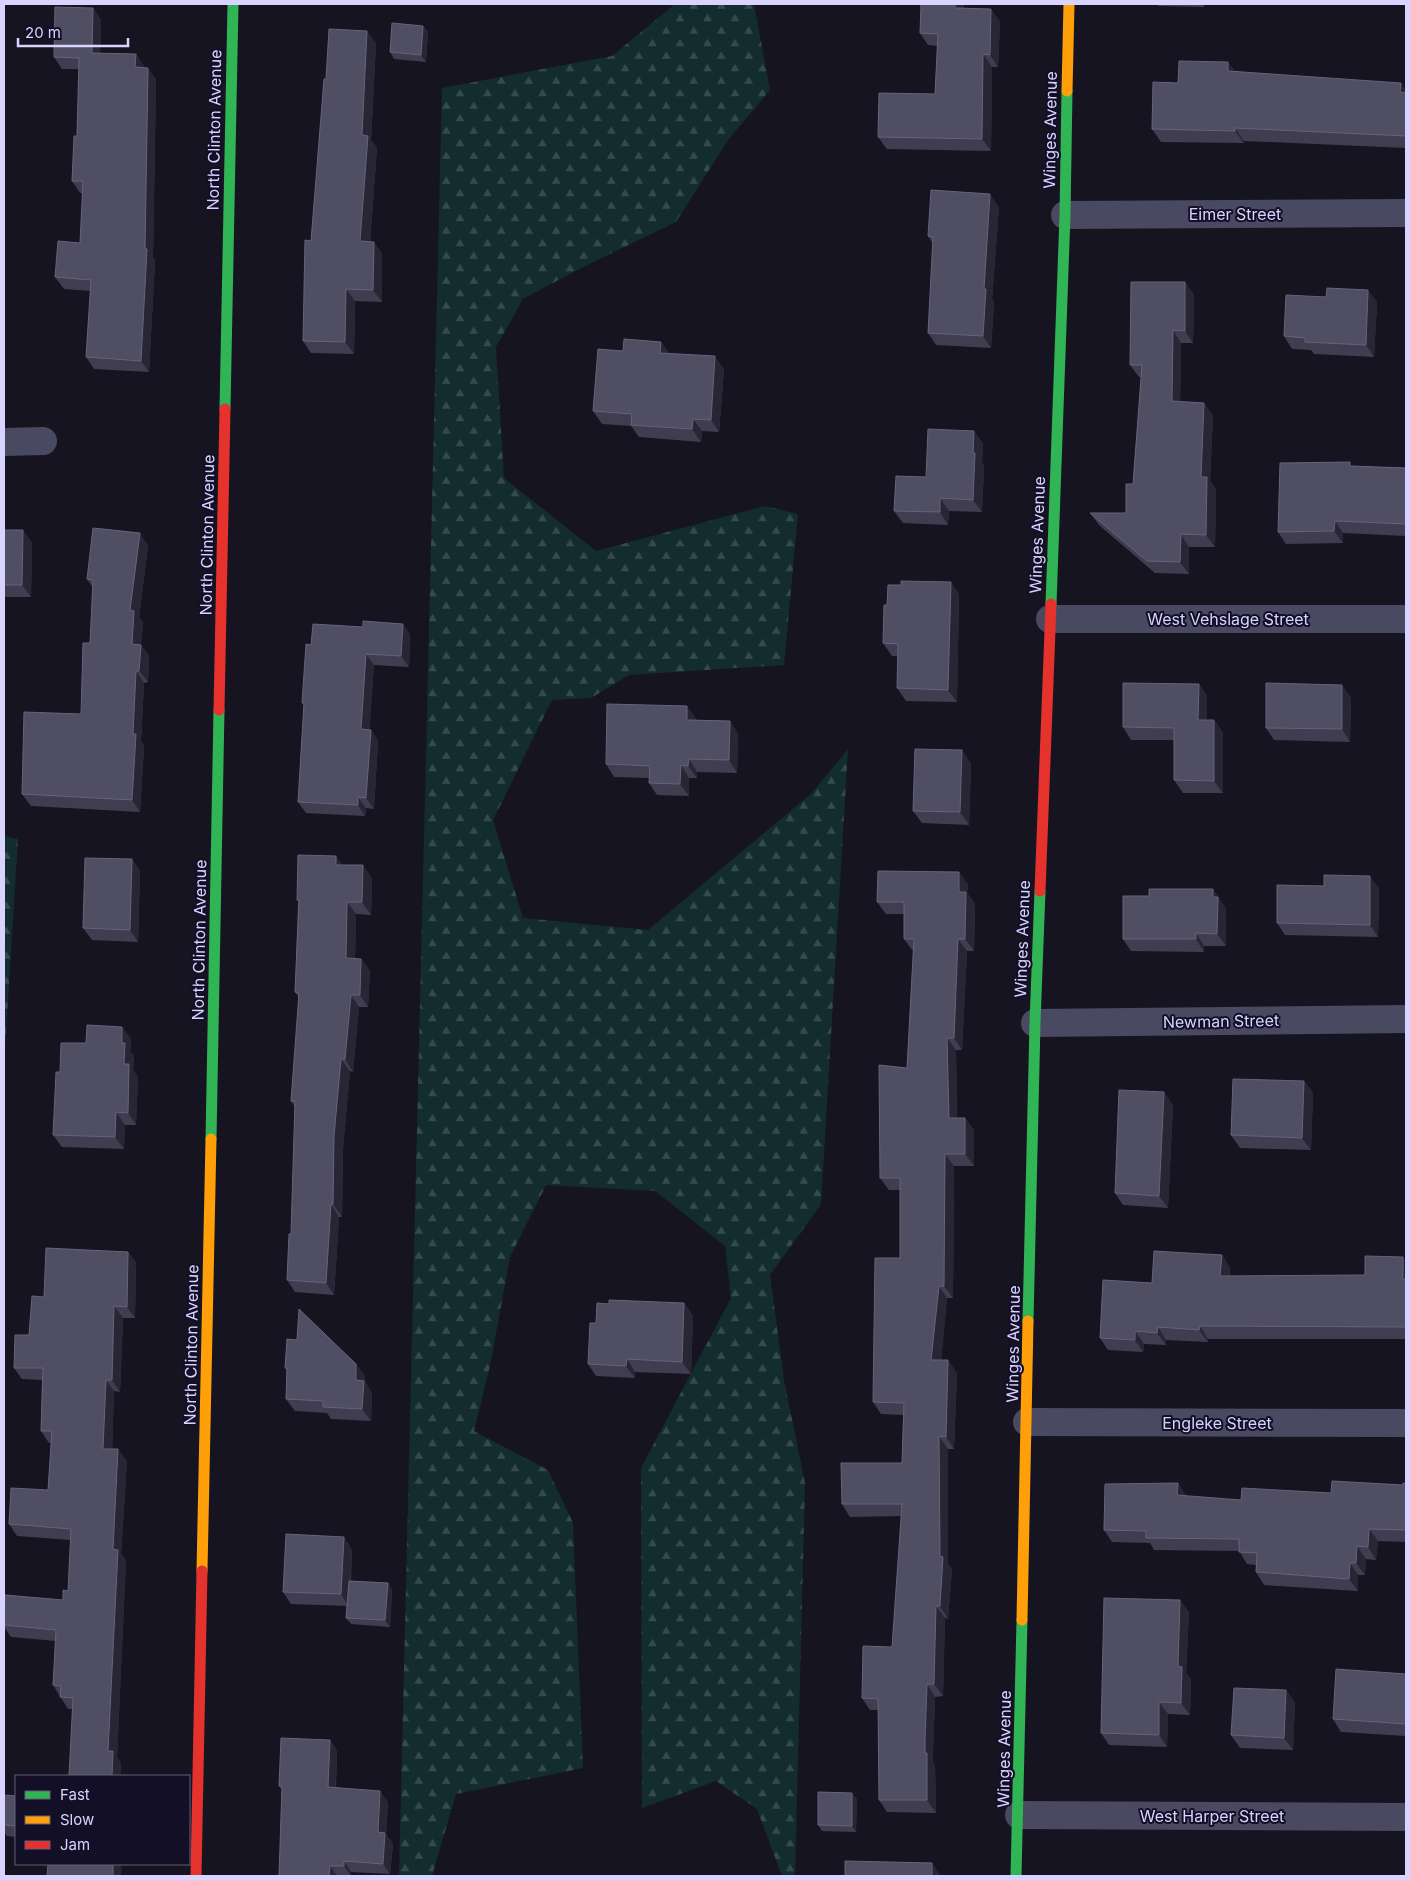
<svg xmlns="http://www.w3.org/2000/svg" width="1410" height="1880" font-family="Inter,sans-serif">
  <defs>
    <pattern id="forest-firs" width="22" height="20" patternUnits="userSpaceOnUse" patternTransform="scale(1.25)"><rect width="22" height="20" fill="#132c2d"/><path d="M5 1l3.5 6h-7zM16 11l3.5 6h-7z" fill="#354a4c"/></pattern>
  </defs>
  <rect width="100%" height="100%" fill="#161421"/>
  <g fill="url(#forest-firs)">
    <path d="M675 4H754L770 90 728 140 676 222 581 268 523 299 496 347 504 478 596 551 765 506 798 514 784 665 629 675 591 698 552 700 493 820 523 918 648 930 812 793 848 749 821 1204 770 1275 784 1380 805 1483 795 1876H782L757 1809 716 1781 642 1808 641 1468 731 1298 725 1246 655 1191 546 1185 510 1257 490 1366 474 1431 548 1470 573 1523 583 1768 456 1794 432 1876H399L442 88 612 56Z"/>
    <path d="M4 836 18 839 4 1065Z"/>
  </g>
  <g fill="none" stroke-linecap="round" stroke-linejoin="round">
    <g stroke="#4a4962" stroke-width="28">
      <path d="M1065 215 1406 213"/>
      <path d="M4 442 43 441"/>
      <path d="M1050 619H1406"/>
      <path d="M1035 1023 1406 1019"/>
      <path d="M1027 1422 1406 1423"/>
      <path d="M1019 1815 1406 1817"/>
    </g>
    <g stroke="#30b455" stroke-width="11">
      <path d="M225 409 233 4"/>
      <path d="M1051 604 1065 215 1067 91"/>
      <path d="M211 1139 219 710"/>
      <path d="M1028 1321 1035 1023 1040 891"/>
      <path d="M1016 1876 1022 1620"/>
    </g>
    <g stroke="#ff9f0a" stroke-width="11">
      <path d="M1067 91 1069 4"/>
      <path d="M202 1571 211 1139"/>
      <path d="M1022 1620 1028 1321"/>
    </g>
    <g stroke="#e5322d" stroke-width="11">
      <path d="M219 710 225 409"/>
      <path d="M1040 891 1051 604"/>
      <path d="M196 1876 202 1571"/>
    </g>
  </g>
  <g fill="#403d50">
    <path d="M1157 4H1204V7L1159 6Z"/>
    <path d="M964 5V8L1000 21 998 67H992L991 151 887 149 878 137 935 94 937 46 928 45 920 33Z"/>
    <path d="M93 8 101 20 100 54H136L144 67 156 79 153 257 155 261 149 372 94 369 86 357 91 291 64 289 55 277 80 243 83 193H80L72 181 77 136 79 69H62L54 57Z"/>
    <path d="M423 26 428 32 426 62 394 59 390 52Z"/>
    <path d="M376 43 371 140 377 148 370 242H374L382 254V302L355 301 354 354 311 353 303 341 311 241 326 79Z"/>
    <path d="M1235 71 1406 91V148L1244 141V143L1161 142 1152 129 1178 83Z"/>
    <path d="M999 207 992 299 994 302 991 348 936 345 928 333 933 244 928 236Z"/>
    <path d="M1185 282 1194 295 1193 343H1181L1180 401 1213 415 1210 481 1216 489 1215 547H1189V574L1155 573 1099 525 1090 513H1126L1133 484 1141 377H1139L1130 365Z"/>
    <path d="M1377 302 1374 357 1314 354 1311 350 1292 349 1284 336Z"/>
    <path d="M669 353 724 369 719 432 702 431 701 442 639 437 631 426 602 424 593 411Z"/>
    <path d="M983 443 982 463 984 466 982 512 949 511 948 525 903 523 894 511 926 477Z"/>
    <path d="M1353 466 1406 468V536L1343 533V543L1286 544 1278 532Z"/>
    <path d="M4 530 32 542 31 597H4Z"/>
    <path d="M148 545 139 617 143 622 141 645 149 656 148 682 144 683 141 741 144 746 140 812 31 806 22 794 81 714 90 643 93 588 87 579Z"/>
    <path d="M959 594 957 702 906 701 897 688 898 656H892L883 643Z"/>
    <path d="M410 634 409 667 374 665 369 730H371L378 741 374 809 366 808 365 816 306 813 298 802 304 706 302 703 311 645Z"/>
    <path d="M1199 684 1207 696V720H1214L1223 733V793H1183L1174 780V740H1131L1123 727Z"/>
    <path d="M1351 697 1350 742 1274 740 1266 728Z"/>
    <path d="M696 718V720L730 721 738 734 737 773 697 772V778H689V796L657 795 649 783V778L614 777 606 764Z"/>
    <path d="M971 763 969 825 922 823 913 811Z"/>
    <path d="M132 859 140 871 138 942 92 940 83 928Z"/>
    <path d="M342 865 372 878 371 915 356 914 355 958 361 959 370 971 368 1007H359L353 1072 350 1071 343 1148 342 1217H339L334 1295 295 1292 287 1280 291 1234 295 1107 291 1101 299 998 295 992 298 902 297 900Z"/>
    <path d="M968 884 967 893 975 904 974 951H967L962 1050H956L957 1118H965L974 1130V1166H954L953 1298H947L941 1360 957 1373 954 1449H948V1564L952 1569 948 1619 945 1618 943 1696 935 1697 933 1753V1762L935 1765 936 1813 887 1812 879 1800 878 1710H870L862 1698 892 1647 902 1516 850 1517 842 1504 902 1463 903 1415 881 1414 873 1402 900 1258V1190H889L880 1178 907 1068 913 951 904 939V914H886L877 902Z"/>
    <path d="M1379 888 1378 937 1285 935 1277 923Z"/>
    <path d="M1213 889 1226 909V946H1204V952L1131 951 1123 939 1149 896Z"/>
    <path d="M122 1027 131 1039 130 1051 134 1056 133 1070 138 1077 136 1125H125L124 1149 62 1147 53 1135 60 1072 86 1043Z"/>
    <path d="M1304 1081 1313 1093 1311 1150 1240 1148 1231 1135Z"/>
    <path d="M1173 1105 1168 1208 1123 1205 1115 1193Z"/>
    <path d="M128 1252 136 1263 135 1318H123L120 1392 114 1391 112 1449 127 1461 121 1554 126 1561 117 1757 121 1763 73 1709H68L53 1685 56 1641 11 1637 4 1627V1609L63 1600 68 1591 71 1540 17 1536 9 1524 48 1490 51 1443H49L41 1431 42 1380 22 1379 14 1368 29 1335 44 1297Z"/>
    <path d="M1222 1255 1230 1268V1276L1365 1275 1406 1261V1339H1208V1342L1166 1340V1345L1144 1344 1143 1352 1108 1350 1100 1338 1152 1283Z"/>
    <path d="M684 1303 693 1316 691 1374 635 1372V1378L596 1376 588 1364Z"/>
    <path d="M285 1368 365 1376V1382L372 1393 371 1421 331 1419 327 1413 295 1411 286 1399 287 1371Z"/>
    <path d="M1178 1483 1186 1496 1241 1500 1331 1493 1403 1485 1406 1483V1542L1378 1541 1376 1560 1366 1559 1365 1575H1358V1591L1264 1585 1256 1572V1565L1247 1564 1239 1551 1154 1550 1150 1543 1112 1542 1104 1530Z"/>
    <path d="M344 1537 352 1550 351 1581 388 1583 392 1590 390 1627 351 1624 346 1618 347 1606 291 1604 283 1592Z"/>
    <path d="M1189 1612 1186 1673 1191 1679 1190 1715 1168 1714 1167 1747 1109 1745 1101 1733Z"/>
    <path d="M1406 1674V1736L1341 1732 1333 1719Z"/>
    <path d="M1286 1690 1295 1703 1293 1750 1240 1748 1231 1735Z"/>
    <path d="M330 1740 337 1751 336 1788 388 1802 386 1834 393 1844 390 1874 351 1872V1876H279L282 1790 279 1786Z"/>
    <path d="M4 1795 16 1796V1837L7 1836 4 1832Z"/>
    <path d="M857 1799 856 1832 822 1831 818 1825Z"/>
  </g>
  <g fill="#282635">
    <path d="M955 4H964V20L955 8Z"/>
    <path d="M93 8 101 20 100 65 92 53Z"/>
    <path d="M991 9 1000 21 998 67 990 55Z"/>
    <path d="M423 26 428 32 426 62 421 55Z"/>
    <path d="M367 31 376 43 371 140 377 148 369 254 360 241 362 135Z"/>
    <path d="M136 54 144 66 143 78 135 67Z"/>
    <path d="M983 54 992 67 991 151 982 139Z"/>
    <path d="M1228 62 1237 74 1228 71Z"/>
    <path d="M148 68 156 79 153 257 155 261 149 372 141 361 145 249Z"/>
    <path d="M1401 83 1406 91V101L1400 92Z"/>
    <path d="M1235 128 1244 141V143L1235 131Z"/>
    <path d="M990 194 999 207 992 299 994 302 991 348 983 336 984 289Z"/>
    <path d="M374 242 382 254V302L373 290Z"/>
    <path d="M1185 282 1194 295 1193 343 1185 331Z"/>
    <path d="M346 289 355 301 354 354 345 342Z"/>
    <path d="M1368 290 1377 302 1374 357 1366 345Z"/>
    <path d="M1173 330 1181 343 1180 413 1172 401Z"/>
    <path d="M661 342 670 354 660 353Z"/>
    <path d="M715 356 724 369 719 432 711 420Z"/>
    <path d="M1204 403 1213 415 1210 481 1216 489 1215 547 1206 535 1201 477Z"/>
    <path d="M693 419 702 431 701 442 692 429Z"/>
    <path d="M974 431 983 443 982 463 984 466 982 512 973 500Z"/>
    <path d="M940 498 949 511 948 525 940 512Z"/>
    <path d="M1335 521 1343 533V543L1334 531Z"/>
    <path d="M23 530 32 542 31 597 22 585Z"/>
    <path d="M140 533 148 545 139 617 143 622 141 645 149 656 148 682 139 671 132 644 130 610Z"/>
    <path d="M1181 534 1189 547V574L1180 562Z"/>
    <path d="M951 582 959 594 957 702 948 690Z"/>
    <path d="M403 624 410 634 409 667 401 656Z"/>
    <path d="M366 654 374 665 369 740 361 729Z"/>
    <path d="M136 671 144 683 141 741 144 746 140 812 132 800 133 734Z"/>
    <path d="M1199 684 1207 696V733L1198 720Z"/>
    <path d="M1342 685 1351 697 1350 742 1342 729Z"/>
    <path d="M687 706 696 718 695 732 687 720Z"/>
    <path d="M1214 720 1223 733V793L1214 781Z"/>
    <path d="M730 721 738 734 737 773 729 760Z"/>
    <path d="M371 730 378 741 374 809 366 798Z"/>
    <path d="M962 750 971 763 969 825 960 812Z"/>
    <path d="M689 759 697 772V778L688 766Z"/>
    <path d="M681 765 689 778V796L680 784Z"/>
    <path d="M358 797 366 808 365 816 358 805Z"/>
    <path d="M336 856 345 868 336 865Z"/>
    <path d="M132 859 140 871 138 942 130 930Z"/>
    <path d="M363 865 372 878 371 915 362 902Z"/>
    <path d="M959 872 968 884 967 893 975 904 974 951 965 939 959 892Z"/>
    <path d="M1370 876 1379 888 1378 937 1370 925Z"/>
    <path d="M1213 889 1226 909V946L1217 934 1213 897Z"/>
    <path d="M347 902 356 914 355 970 346 958Z"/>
    <path d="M1196 933 1204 946V952L1196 939Z"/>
    <path d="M958 939 967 951 962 1050 954 1038Z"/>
    <path d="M361 959 370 971 368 1007 360 995Z"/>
    <path d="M351 995 359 1007 353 1072 345 1059Z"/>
    <path d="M122 1027 131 1039 130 1051 134 1056 133 1070 138 1077 136 1125 128 1113 124 1064 122 1043Z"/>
    <path d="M947 1038 956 1050 957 1130 949 1118Z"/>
    <path d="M341 1059 350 1071 343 1148 342 1217 333 1204 334 1136Z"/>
    <path d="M1304 1081 1313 1093 1311 1150 1302 1138Z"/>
    <path d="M1164 1092 1173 1105 1168 1208 1159 1196Z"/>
    <path d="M116 1112 125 1125 124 1149 115 1137Z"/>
    <path d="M965 1118 974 1130V1166L965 1154Z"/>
    <path d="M945 1154 954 1166 953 1298 944 1286Z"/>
    <path d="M331 1204 339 1217 334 1295 326 1283Z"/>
    <path d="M128 1252 136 1263 135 1318 127 1307Z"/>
    <path d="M1222 1255 1230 1268 1229 1289 1220 1276Z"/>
    <path d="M1403 1257 1406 1261V1284L1403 1279Z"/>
    <path d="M939 1286 947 1298 940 1372 931 1360Z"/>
    <path d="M684 1303 693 1316 691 1374 682 1362Z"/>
    <path d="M114 1306 123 1318 120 1392 112 1380Z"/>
    <path d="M1200 1326 1208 1339V1342L1199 1330Z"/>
    <path d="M1158 1327 1166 1340V1345L1157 1333Z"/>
    <path d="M1135 1331 1144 1344 1143 1352 1135 1340Z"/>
    <path d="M627 1359 635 1372V1378L626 1366Z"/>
    <path d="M948 1360 957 1373 954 1449 946 1437Z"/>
    <path d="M356 1364 365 1376V1382L372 1393 371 1421 362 1409 356 1380Z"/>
    <path d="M106 1380 114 1391 112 1460 103 1449Z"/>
    <path d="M939 1436 948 1449V1564L952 1569 948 1619 940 1606Z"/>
    <path d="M118 1449 127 1461 121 1554 126 1561 117 1757 121 1763V1776H112L108 1751 113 1549Z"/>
    <path d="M1178 1483 1186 1496V1508L1177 1495Z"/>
    <path d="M1369 1529 1378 1541 1376 1560 1368 1547Z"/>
    <path d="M344 1537 352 1550 349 1607 341 1594Z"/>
    <path d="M1357 1546 1366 1559 1365 1575 1356 1563Z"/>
    <path d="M1350 1563 1358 1575V1591L1349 1579Z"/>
    <path d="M388 1583 392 1590 390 1627 385 1620Z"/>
    <path d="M1180 1600 1189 1612 1186 1673 1191 1679 1190 1715 1181 1703 1178 1666Z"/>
    <path d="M936 1606 945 1618 943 1696 934 1684Z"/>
    <path d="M927 1684 935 1697 933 1753V1762L935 1765 936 1813 927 1800 925 1740Z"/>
    <path d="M1286 1690 1295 1703 1293 1750 1284 1738Z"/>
    <path d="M1159 1702 1168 1714 1167 1747 1159 1735Z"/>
    <path d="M330 1740 337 1751 335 1798 328 1787Z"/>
    <path d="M380 1791 388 1802 386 1834 393 1844 390 1874 383 1864 378 1832Z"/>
    <path d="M852 1793 857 1799 856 1832 852 1826Z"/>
    <path d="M344 1861 351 1872V1876L344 1866Z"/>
    <path d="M932 1863 941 1876H932Z"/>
    <path d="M113 1864H122L121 1876H113Z"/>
    <path d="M330 1866 337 1876H329Z"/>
  </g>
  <g fill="#504e63" stroke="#66637b">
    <path d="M921 4H955V8L991 9 990 55 983 54 982 139 878 137 879 93 935 94 938 34 920 33Z"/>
    <path d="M55 7 93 8 92 53 136 54 135 67 148 68 145 249H147L141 361 86 357 91 280 55 277 58 241 80 243 83 181H72L74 136H77L79 58 54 57Z"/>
    <path d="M392 23 423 26 421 55 390 52Z"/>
    <path d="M329 29 367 31 362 135 368 136 360 241 374 242 373 290 346 289 345 342 303 341 305 240 311 241 324 79H326Z"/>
    <path d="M1179 61 1228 62V71L1401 83 1400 92 1406 93V136L1235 128V131L1152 129 1153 82 1178 83Z"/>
    <path d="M931 190 990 194 984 289H986L983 336 928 333 933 237 928 236Z"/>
    <path d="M1131 282H1185V331L1173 330 1172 401 1204 403 1201 477H1207L1206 535 1181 534 1180 562 1147 561 1090 513H1126V484H1133L1142 365H1130Z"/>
    <path d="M1327 288 1368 290 1366 345 1305 342V338L1284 336 1286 295 1326 297Z"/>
    <path d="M624 339 661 342 660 353 715 356 711 420 693 419 692 429 631 425 632 414 593 411 598 349 623 351Z"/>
    <path d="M928 429 974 431 973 453H975L973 500 940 498V512L894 511 896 476 926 477Z"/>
    <path d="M1350 462V466L1406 468V524L1335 521 1334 531 1278 532 1280 463Z"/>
    <path d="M93 528 140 533 130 610 134 611 132 644 141 645 139 671H136L133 734H136L132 800 22 794 24 712 81 714 83 643H90L93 580 87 579Z"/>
    <path d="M4 530H23L22 585H4Z"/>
    <path d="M901 581 951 582 948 690 897 688 898 644 883 643 884 605H887L888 585H901Z"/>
    <path d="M363 621 403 624 401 656 366 654 361 729 371 730 366 798 358 797V805L298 802 304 703H302L306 644 311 645 313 624 363 627Z"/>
    <path d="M1123 683 1199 684 1198 720H1214V781L1174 780V728L1123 727Z"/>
    <path d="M1266 683 1342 685V729L1266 728Z"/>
    <path d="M607 704 687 706V720L730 721 729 760 689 759 688 766 681 765 680 784 649 783 650 766 606 764Z"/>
    <path d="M915 749 962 750 960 812 913 811Z"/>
    <path d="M298 855 336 856V865H363L362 902H347L346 958 361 959 360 995H351L345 1059H341L334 1136 333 1204H331L326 1283 287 1280 289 1234H291L295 1101H291L299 993 295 992 299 900H297Z"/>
    <path d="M85 858 132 859 130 930 83 928Z"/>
    <path d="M878 871 959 872V892H966L965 939H958L954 1038H947L949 1118H965V1154H945L944 1286H939L931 1360H948L946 1437 939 1436 940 1556 943 1557 940 1606H936L934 1684H927L925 1740V1753H927V1800H879L878 1699 862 1698 863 1646 892 1647 902 1504H842L841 1463H902L904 1403 873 1402 875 1258H900V1178H880L879 1065 907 1068 914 939H904V902H877Z"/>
    <path d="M1324 875 1370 876V925L1277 923V885L1324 886Z"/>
    <path d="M1149 889H1213V897H1218L1217 934 1196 933V939H1123V896H1149Z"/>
    <path d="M87 1025 122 1027V1043H125L124 1064H129L128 1113 116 1112 115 1137 53 1135 56 1072H60L61 1043H86Z"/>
    <path d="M1233 1079 1304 1081 1302 1138 1231 1135Z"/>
    <path d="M1119 1090 1164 1092 1159 1196 1115 1193Z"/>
    <path d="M46 1248 128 1252 127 1307 114 1306 112 1380H106L103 1449H118L113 1549 118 1550 108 1751H113L112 1776H69L73 1698 60 1697 61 1686 53 1685 56 1630 4 1625 5 1595 63 1600V1590L68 1591 71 1529 9 1524 11 1488 48 1490 52 1431H41L43 1368H14L15 1335H29L32 1296 44 1297Z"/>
    <path d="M1154 1251 1222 1255 1220 1276 1365 1275V1256L1403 1257V1279H1406V1327L1200 1326 1199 1330 1158 1327 1157 1333 1135 1331V1340L1100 1338 1103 1280 1152 1283Z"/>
    <path d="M609 1300 684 1303 682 1362 627 1359 626 1366 588 1364 590 1323H596L597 1303 609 1304Z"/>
    <path d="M299 1309 356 1364V1380L364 1381 362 1409 323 1407V1401L286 1399 287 1368H285L287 1339 297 1340Z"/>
    <path d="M1332 1481 1403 1485V1483H1406V1530L1369 1529 1368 1547 1357 1546 1356 1563H1350L1349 1579 1256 1572 1257 1553 1239 1552V1539L1146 1538V1531L1104 1530 1105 1484 1178 1483 1177 1495 1241 1500 1242 1488 1331 1493Z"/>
    <path d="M286 1534 344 1537 341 1594 283 1592Z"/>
    <path d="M349 1581 388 1583 385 1620 346 1618Z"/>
    <path d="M1104 1598 1180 1600 1178 1666 1182 1667 1181 1703 1159 1702V1735L1101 1733Z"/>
    <path d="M1336 1669 1406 1674V1724L1333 1719Z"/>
    <path d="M1234 1688 1286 1690 1284 1738 1231 1735Z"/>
    <path d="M281 1738 330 1740 328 1787 380 1791 378 1832 385 1833 383 1864 344 1861V1866H330L329 1876H279L282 1786H279Z"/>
    <path d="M818 1792 852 1793V1826L818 1825Z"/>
    <path d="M4 1795 16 1796V1826L4 1825Z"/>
    <path d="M845 1861 932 1863V1876H845Z"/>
    <path d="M48 1864H113V1876H47Z"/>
  </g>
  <g text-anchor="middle" stroke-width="4" stroke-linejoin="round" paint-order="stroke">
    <g font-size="16" fill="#d9d4ff" stroke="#130f26">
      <text transform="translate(214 130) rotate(-89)" y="6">North Clinton Avenue</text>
      <text transform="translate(1050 130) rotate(-89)" y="6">Winges Avenue</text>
      <text x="1235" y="220">Eimer Street</text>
      <text transform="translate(207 535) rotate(-89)" y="6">North Clinton Avenue</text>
      <text transform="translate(1037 535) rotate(-88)" y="6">Winges Avenue</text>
      <text x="1228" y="625">West Vehslage Street</text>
      <text transform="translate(1022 939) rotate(-88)" y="6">Winges Avenue</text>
      <text transform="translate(199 940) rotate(-89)" y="6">North Clinton Avenue</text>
      <text transform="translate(1221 1021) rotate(-1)" y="6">Newman Street</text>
      <text transform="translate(1013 1344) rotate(-89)" y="6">Winges Avenue</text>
      <text transform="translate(191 1345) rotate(-89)" y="6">North Clinton Avenue</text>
      <text x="1217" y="1429">Engleke Street</text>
      <text transform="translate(1004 1749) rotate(-89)" y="6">Winges Avenue</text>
      <text x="1212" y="1822">West Harper Street</text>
    </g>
  </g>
  <rect width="1410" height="1880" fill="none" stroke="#d9d4ff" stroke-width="10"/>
  <rect x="15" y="1775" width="175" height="90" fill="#130f26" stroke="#625e7d"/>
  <rect x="25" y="1791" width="25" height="8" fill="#30b455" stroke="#625e7d"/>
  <text x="60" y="1800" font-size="15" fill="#d9d4ff">Fast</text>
  <rect x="25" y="1816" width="25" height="8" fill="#ff9f0a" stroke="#625e7d"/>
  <text x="60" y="1825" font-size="15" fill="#d9d4ff">Slow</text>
  <rect x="25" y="1841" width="25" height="8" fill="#e5322d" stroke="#625e7d"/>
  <text x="60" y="1850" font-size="15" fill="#d9d4ff">Jam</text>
  <path d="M18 38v8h110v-8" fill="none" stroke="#d9d4ff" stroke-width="2.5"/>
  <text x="25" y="38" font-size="15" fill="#d9d4ff" stroke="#130f26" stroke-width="4" paint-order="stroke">20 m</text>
</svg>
